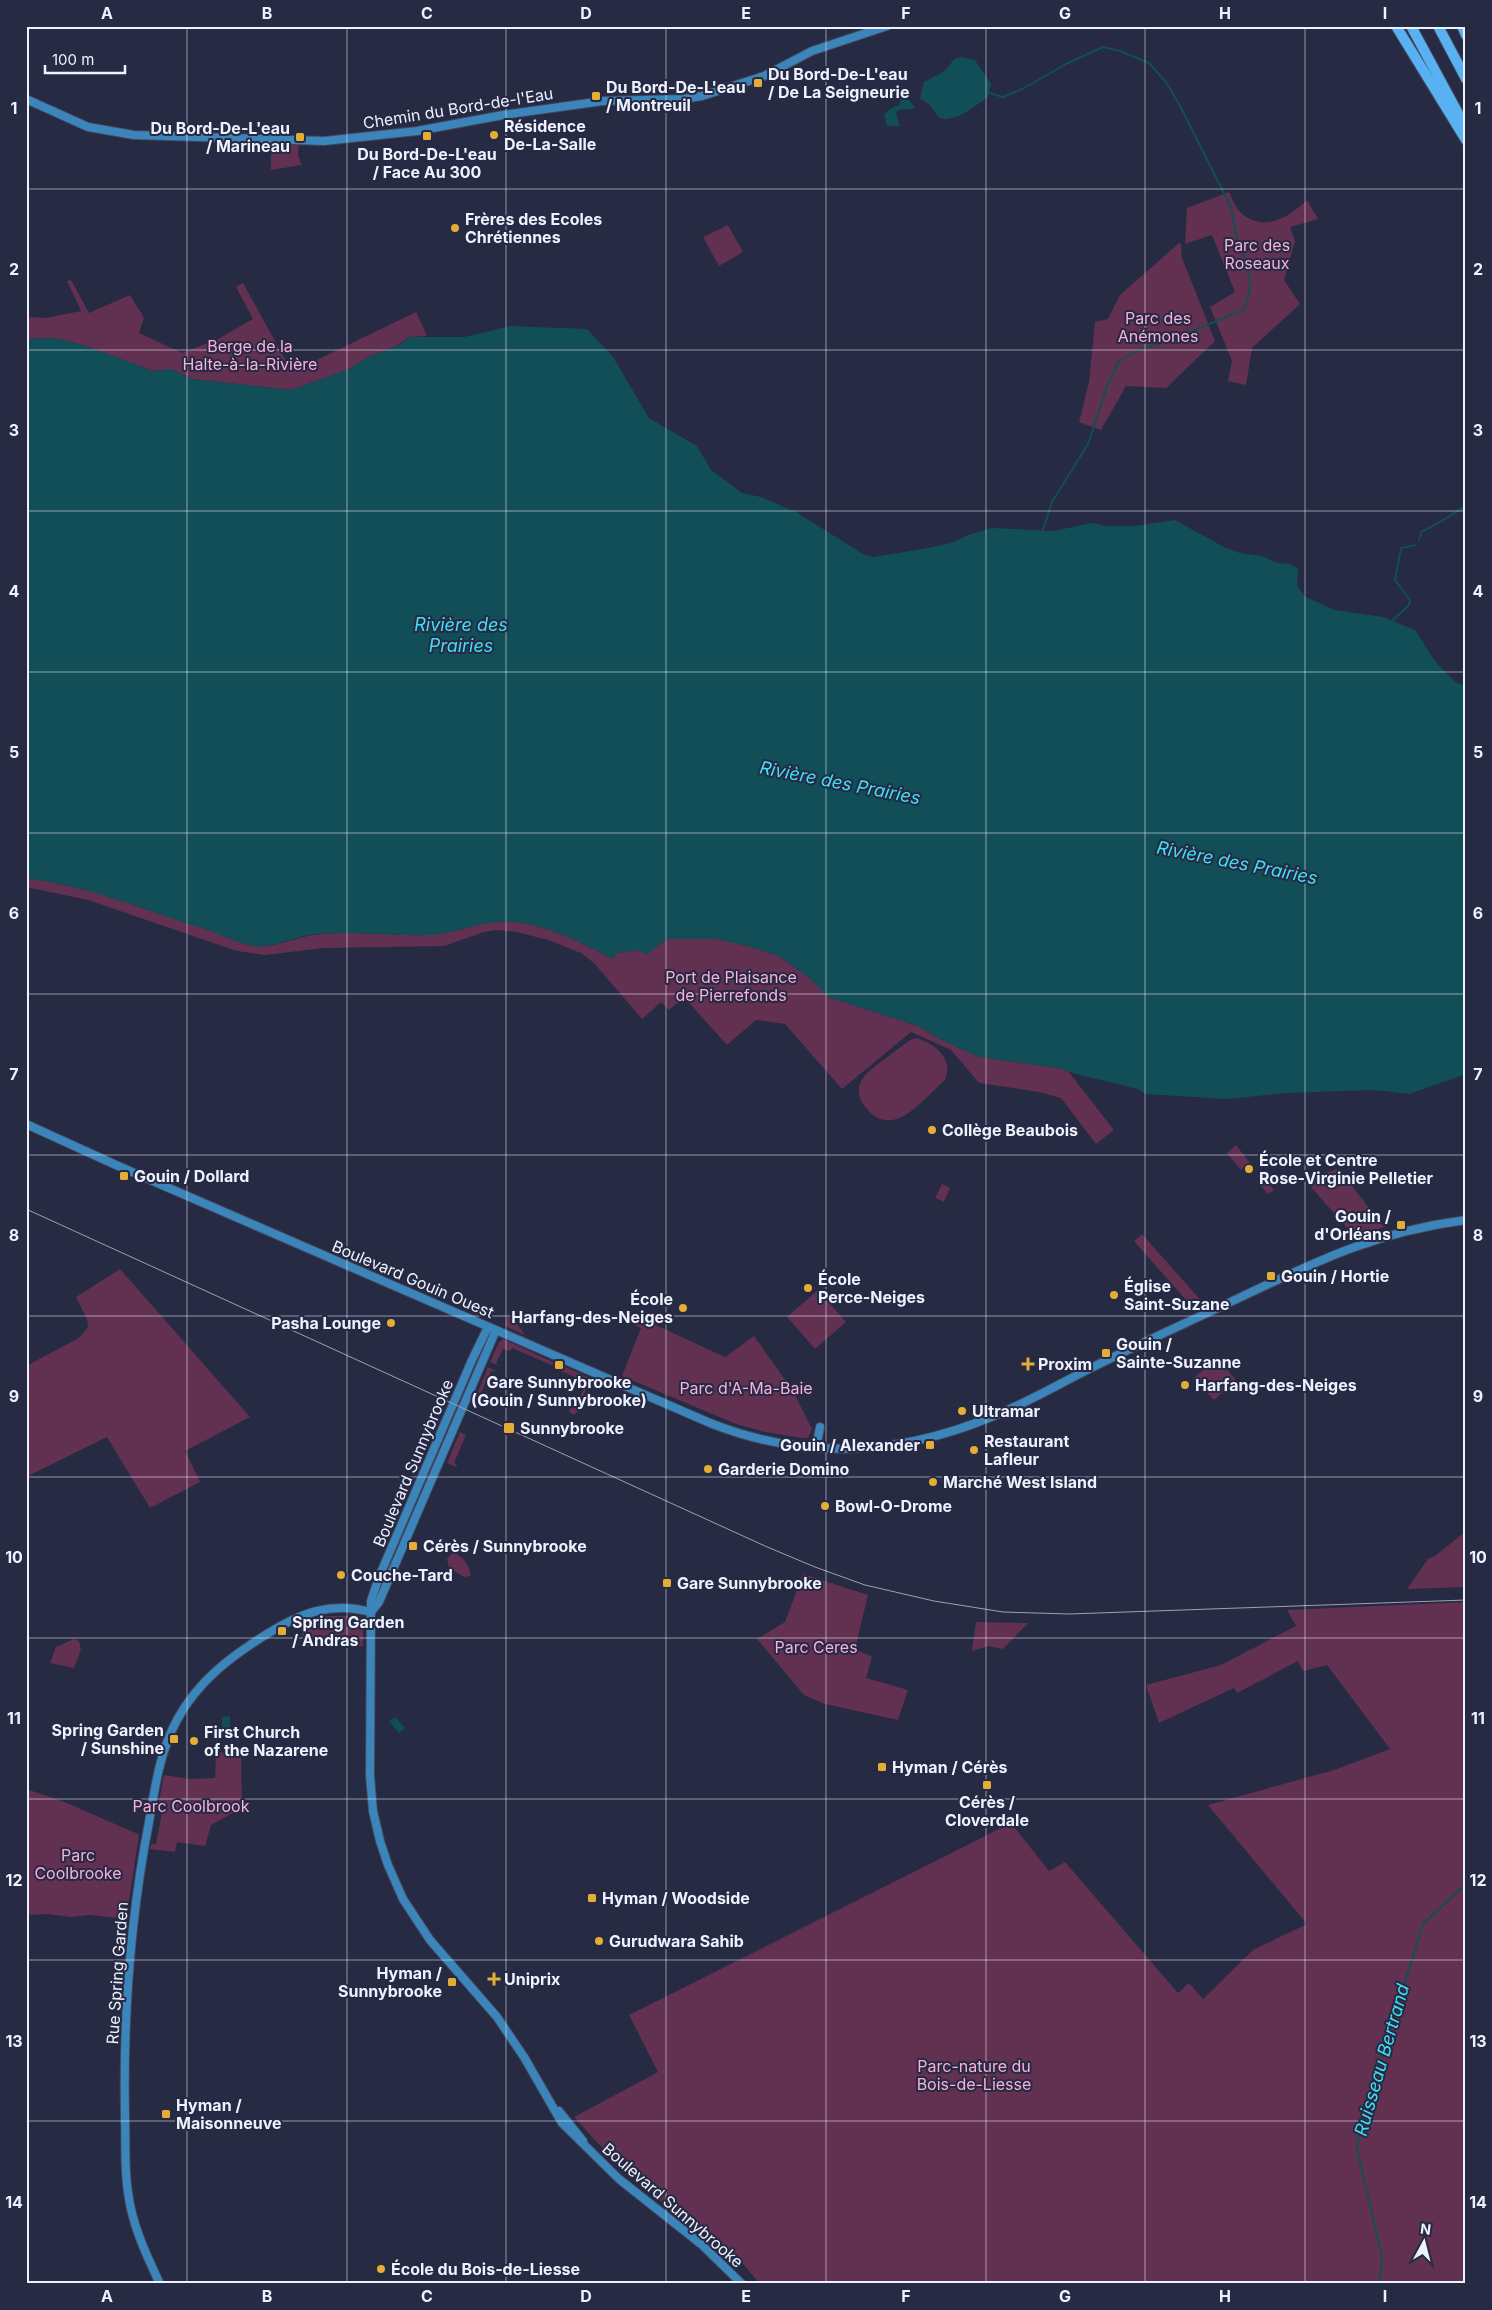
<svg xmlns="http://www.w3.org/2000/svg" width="1492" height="2310" font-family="Inter,sans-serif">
  <rect width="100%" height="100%" fill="#262a42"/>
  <g fill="#623151">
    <path d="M271 142H299L298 156 302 165 271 170Z"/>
    <path d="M1229 192C1232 198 1236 208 1241 213 1265 233 1289 217 1307 200L1318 219 1290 227 1295 241 1284 280 1300 304 1252 348 1246 385 1228 381 1232 361 1210 307 1235 292 1212 235 1185 244 1187 208Z"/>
    <path d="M728 225 743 252 719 266 703 237Z"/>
    <path d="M1179 243 1181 244 1182 258 1215 341 1166 388 1126 386 1101 430 1079 422 1089 382 1095 322 1108 319 1120 295Z"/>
    <path d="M71 280 89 313 130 295 144 318 139 333 182 353 218 339 253 319 236 287 243 283 292 372 416 312 427 336 409 337 397 346 370 356 347 370 291 390 192 379 171 369 153 371 86 346 56 338 26 339V317L46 318 81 311 67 281Z"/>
    <path d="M26 878C89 886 147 911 208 930 223 935 240 944 255 946 278 948 299 935 322 934 357 931 392 936 428 935 450 935 472 924 495 922 535 918 578 941 613 959L617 953 636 950 647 954 667 939H716L748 946 779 956 811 979 829 997 918 1026 944 1041 979 1057 1058 1068 1068 1071 1114 1130 1096 1144 1061 1098 1039 1092 979 1083 951 1050 911 1032 842 1089 785 1024 756 1020 727 1045 684 997 669 1010 661 1002 642 1019 594 963 581 953 548 940 517 932 497 930 484 932 444 946 324 948 265 955 237 951 88 900 26 887Z"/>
    <path d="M916 1038C935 1043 954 1059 945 1080 921 1101 891 1144 863 1104 858 1096 857 1086 863 1078 870 1068 899 1049 910 1040Z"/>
    <path d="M1236 1145 1250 1163 1241 1170 1227 1153Z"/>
    <path d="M1337 1169 1341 1172 1384 1227 1355 1237 1311 1187 1310 1179Z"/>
    <path d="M1265 1179 1274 1190 1268 1194 1259 1184Z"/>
    <path d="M942 1184 950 1188 944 1202 935 1198Z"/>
    <path d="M1142 1234 1204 1304 1194 1309 1134 1241Z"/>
    <path d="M120 1269 250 1417 185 1451 200 1482 150 1508 107 1437 26 1477V1366L79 1338 88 1327 87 1319 76 1297Z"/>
    <path d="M818 1290 846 1322 815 1349 787 1317Z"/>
    <path d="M636 1316 725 1357 754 1336 793 1391 812 1429 808 1438H802L765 1432 736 1424 622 1376 641 1328 633 1324Z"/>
    <path d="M507 1317 513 1318 525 1335 507 1327 505 1324Z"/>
    <path d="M503 1339 559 1365 558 1368 512 1348 510 1351 503 1349 496 1363 500 1366 490 1362 499 1342Z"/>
    <path d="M1218 1359 1236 1380 1214 1400 1193 1378Z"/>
    <path d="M563 1366 590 1378 578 1411 574 1415 569 1412 571 1407 574 1409 584 1388 580 1386 582 1380 561 1371Z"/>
    <path d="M488 1367 497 1372 491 1371 480 1395 477 1394Z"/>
    <path d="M460 1432 466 1435 454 1463 457 1465 456 1467 447 1463Z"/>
    <path d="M1466 1531V1587L1407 1589 1428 1559 1435 1556Z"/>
    <path d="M453 1552C461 1555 472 1567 470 1576L464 1577 449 1568 447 1559Z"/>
    <path d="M394 1553 395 1555 375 1600 393 1554Z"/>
    <path d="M803 1574 868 1595 856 1645 857 1650 872 1657 866 1678 908 1690 898 1720 825 1704 804 1695 757 1639 785 1622Z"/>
    <path d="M1466 1602V2284H760L740 2260 711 2234 661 2201 614 2161 574 2117 658 2072 629 2015 1011 1823 1049 1871 1065 1862 1178 1993 1189 1983 1203 1999 1253 1950 1307 1924 1208 1805 1334 1770 1390 1749 1327 1665 1303 1671 1298 1661 1237 1693 1234 1688 1159 1723 1146 1685 1221 1665 1296 1626 1287 1610Z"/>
    <path d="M330 1616H360L363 1622V1646L305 1647C305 1638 299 1629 301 1622L308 1618Z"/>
    <path d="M976 1622 1028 1623 1003 1649 988 1646 972 1651Z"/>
    <path d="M74 1639 79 1641 81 1649 74 1668 50 1663 56 1647Z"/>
    <path d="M216 1752 241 1754 242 1808 211 1825 205 1846 177 1842 175 1852 150 1849 151 1844H156L164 1802 159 1801 164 1775 189 1779 215 1778Z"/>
    <path d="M26 1789 62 1801 138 1834 139 1836 126 1919 90 1915 70 1917 48 1914 26 1915Z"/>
  </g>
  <g fill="#124e57">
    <path d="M962 57 975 60 991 84 988 97C975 106 956 123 939 118L930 105 920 98 924 82 945 71 954 59Z"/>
    <path d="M901 99 909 100 915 107 913 109 898 110 896 114 900 126H887L884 115 890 109 899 105Z"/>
    <path d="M511 326 587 329 613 357 649 418 697 446 711 470 742 493 761 497 796 512 863 554 873 557 923 549 951 543 968 535 992 528 1053 531 1093 523 1105 526H1134L1175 520 1224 547 1240 553 1262 556 1277 563 1289 564 1298 568 1297 585 1304 596 1334 610 1383 617 1415 630 1435 661 1455 682 1466 686V1074L1409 1094 1375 1090 1286 1093 1227 1099 1145 1094 1138 1089 1076 1074 1058 1068 979 1057 944 1041 918 1026 828 997 811 979 779 956 748 946 716 939H667L647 954 636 950 617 953 613 959C578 941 535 918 495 922 472 924 450 935 428 935 391 936 354 931 318 934 296 935 277 948 255 946 239 944 220 934 205 929 145 910 88 886 26 878V339L56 338 86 346 153 371 171 369 192 379 291 390 347 370 370 356 400 345 409 337H464Z"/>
    <path d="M230 1716V1731H222V1717Z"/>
    <path d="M395 1717 405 1728 399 1733 389 1721Z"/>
  </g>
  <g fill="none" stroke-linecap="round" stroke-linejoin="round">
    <g stroke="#124e57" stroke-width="2">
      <path d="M989 93 1003 97 1024 88 1068 63 1103 47 1120 51 1149 63 1166 82 1180 106 1231 207 1238 245 1244 256 1250 281 1249 294 1243 310 1178 337 1138 350 1119 361 1107 386 1088 444 1052 502 1043 530"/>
      <path d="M1419 540 1422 531C1438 525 1451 514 1466 506"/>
      <path d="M1392 621 1409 605 1410 600 1395 580 1401 548 1416 545"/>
      <path d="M1378 2284 1381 2274 1382 2256 1357 2149 1360 2128 1423 1924 1466 1884"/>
    </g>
    <defs>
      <g id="secondary">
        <path d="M26 99 88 127 134 135 324 141 417 131 503 115 603 101 683 99 702 96 764 76 812 51 887 26"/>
        <path d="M26 1124 116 1165 710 1423C814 1464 912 1454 1012 1408 1039 1396 1065 1381 1091 1368 1141 1343 1191 1321 1241 1297 1319 1260 1379 1231 1466 1220"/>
        <path d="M488 1327 472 1360 379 1577 371 1601 370 1776 373 1811 380 1841 388 1865 403 1899 430 1940 497 2017 524 2057 562 2123 619 2179 701 2244 742 2284"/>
        <path d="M809 1448 818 1438 820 1427"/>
        <path d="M371 1612 379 1602 496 1330"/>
        <path d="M559 2111 583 2141"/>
        <path d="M160 2284C146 2254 132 2225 128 2192 124 2168 126 2143 125 2118 123 2019 130 1920 149 1822 155 1787 160 1751 177 1720 198 1681 230 1657 267 1634 301 1613 331 1601 371 1612"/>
      </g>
      <g id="highway">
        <path d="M1396 26 1466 140"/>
        <path d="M1411 26 1466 128"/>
        <path d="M1438 26 1466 79"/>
        <path d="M1462 26 1466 35"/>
      </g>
    </defs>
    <use href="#secondary" stroke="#42465c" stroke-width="10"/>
    <use href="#highway" stroke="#42465c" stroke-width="12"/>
    <use href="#secondary" stroke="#3b85ba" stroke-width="8"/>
    <use href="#highway" stroke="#58b1f3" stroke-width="10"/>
    <path stroke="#9da1b2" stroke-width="1" d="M26 1209 765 1546 815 1567 865 1585 934 1601 1003 1612 1069 1614 1466 1600"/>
  </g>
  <path fill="none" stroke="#eef1fe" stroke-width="1" stroke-opacity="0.55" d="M187 26V2284M347 26V2284M506 26V2284M666 26V2284M826 26V2284M986 26V2284M1145 26V2284M1305 26V2284M26 189H1466M26 350H1466M26 511H1466M26 672H1466M26 833H1466M26 994H1466M26 1155H1466M26 1316H1466M26 1477H1466M26 1638H1466M26 1799H1466M26 1960H1466M26 2121H1466"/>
  <g fill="#e5ad36" stroke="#262a42" stroke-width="2">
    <rect x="753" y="78" width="10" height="10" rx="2.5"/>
    <rect x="591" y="91" width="10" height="10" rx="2.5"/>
    <circle cx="494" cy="135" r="5"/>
    <rect x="422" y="131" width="10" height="10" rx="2.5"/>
    <rect x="295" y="132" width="10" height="10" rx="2.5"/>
    <circle cx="455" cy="228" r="5"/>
    <circle cx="932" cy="1130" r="5"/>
    <circle cx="1249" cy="1169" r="5"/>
    <rect x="119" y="1171" width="10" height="10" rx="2.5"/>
    <rect x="1396" y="1220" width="10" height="10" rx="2.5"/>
    <rect x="1266" y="1271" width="10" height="10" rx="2.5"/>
    <circle cx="808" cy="1288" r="5"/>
    <circle cx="1114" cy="1295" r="5"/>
    <circle cx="683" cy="1308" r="5"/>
    <circle cx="391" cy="1323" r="5"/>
    <rect x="1101" y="1348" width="10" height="10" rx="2.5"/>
    <path d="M1025.5 1356.5h5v5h5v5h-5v5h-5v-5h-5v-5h5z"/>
    <rect x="554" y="1360" width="10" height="10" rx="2.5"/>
    <circle cx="1185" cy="1385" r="5"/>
    <circle cx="962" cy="1411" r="5"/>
    <rect x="503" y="1422" width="12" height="12" rx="2.5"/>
    <rect x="925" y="1440" width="10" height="10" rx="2.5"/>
    <circle cx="974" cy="1450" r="5"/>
    <circle cx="708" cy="1469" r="5"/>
    <circle cx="933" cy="1482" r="5"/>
    <circle cx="825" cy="1506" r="5"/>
    <rect x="408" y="1541" width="10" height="10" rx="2.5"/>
    <circle cx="341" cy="1575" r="5"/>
    <rect x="662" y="1578" width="10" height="10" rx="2.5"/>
    <rect x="277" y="1626" width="10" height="10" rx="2.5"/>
    <rect x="169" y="1734" width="10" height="10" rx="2.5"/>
    <circle cx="194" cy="1741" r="5"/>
    <rect x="877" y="1762" width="10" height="10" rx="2.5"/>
    <rect x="982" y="1780" width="10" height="10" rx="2.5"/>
    <rect x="587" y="1893" width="10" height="10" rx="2.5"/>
    <circle cx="599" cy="1941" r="5"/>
    <path d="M491.5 1971.5h5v5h5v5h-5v5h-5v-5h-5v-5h5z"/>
    <rect x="447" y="1977" width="10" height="10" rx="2.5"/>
    <rect x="161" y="2109" width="10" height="10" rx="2.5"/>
    <circle cx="381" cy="2269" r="5"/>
  </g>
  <g text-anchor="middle" stroke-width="4" stroke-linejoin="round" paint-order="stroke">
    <g font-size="16" font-weight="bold" fill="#eef1fe" stroke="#262a42" text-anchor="start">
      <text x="768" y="80">Du Bord-De-L'eau<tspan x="768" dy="18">/ De La Seigneurie</tspan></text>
      <text x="606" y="93">Du Bord-De-L'eau<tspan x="606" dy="18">/ Montreuil</tspan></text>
      <text x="504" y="132">Résidence<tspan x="504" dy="18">De-La-Salle</tspan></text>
      <text x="290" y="134" text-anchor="end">Du Bord-De-L'eau<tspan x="290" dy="18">/ Marineau</tspan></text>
      <text x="427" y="160" text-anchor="middle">Du Bord-De-L'eau<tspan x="427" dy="18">/ Face Au 300</tspan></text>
      <text x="465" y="225">Frères des Ecoles<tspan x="465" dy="18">Chrétiennes</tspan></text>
      <text x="942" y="1136">Collège Beaubois</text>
      <text x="1259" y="1166">École et Centre<tspan x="1259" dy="18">Rose-Virginie Pelletier</tspan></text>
      <text x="134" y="1182">Gouin / Dollard</text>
      <text x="1391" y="1222" text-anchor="end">Gouin /<tspan x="1391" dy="18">d'Orléans</tspan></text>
      <text x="1281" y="1282">Gouin / Hortie</text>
      <text x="818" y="1285">École<tspan x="818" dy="18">Perce-Neiges</tspan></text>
      <text x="1124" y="1292">Église<tspan x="1124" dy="18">Saint-Suzane</tspan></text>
      <text x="673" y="1305" text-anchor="end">École<tspan x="673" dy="18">Harfang-des-Neiges</tspan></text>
      <text x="381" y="1329" text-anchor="end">Pasha Lounge</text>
      <text x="1116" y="1350">Gouin /<tspan x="1116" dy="18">Sainte-Suzanne</tspan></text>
      <text x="1038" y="1370">Proxim</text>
      <text x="559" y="1388" text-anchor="middle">Gare Sunnybrooke<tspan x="559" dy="18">(Gouin / Sunnybrooke)</tspan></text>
      <text x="1195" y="1391">Harfang-des-Neiges</text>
      <text x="972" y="1417">Ultramar</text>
      <text x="520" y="1434">Sunnybrooke</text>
      <text x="984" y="1447">Restaurant<tspan x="984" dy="18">Lafleur</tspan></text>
      <text x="920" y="1451" text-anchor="end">Gouin / Alexander</text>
      <text x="718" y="1475">Garderie Domino</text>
      <text x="943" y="1488">Marché West Island</text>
      <text x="835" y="1512">Bowl-O-Drome</text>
      <text x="423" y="1552">Cérès / Sunnybrooke</text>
      <text x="351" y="1581">Couche-Tard</text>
      <text x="677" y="1589">Gare Sunnybrooke</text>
      <text x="292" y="1628">Spring Garden<tspan x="292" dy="18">/ Andras</tspan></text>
      <text x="164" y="1736" text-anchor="end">Spring Garden<tspan x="164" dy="18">/ Sunshine</tspan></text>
      <text x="204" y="1738">First Church<tspan x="204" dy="18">of the Nazarene</tspan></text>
      <text x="892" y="1773">Hyman / Cérès</text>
      <text x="987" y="1808" text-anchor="middle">Cérès /<tspan x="987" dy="18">Cloverdale</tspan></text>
      <text x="602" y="1904">Hyman / Woodside</text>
      <text x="609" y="1947">Gurudwara Sahib</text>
      <text x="442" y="1979" text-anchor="end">Hyman /<tspan x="442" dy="18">Sunnybrooke</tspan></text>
      <text x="504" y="1985">Uniprix</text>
      <text x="176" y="2111">Hyman /<tspan x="176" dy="18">Maisonneuve</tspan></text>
      <text x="391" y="2275">École du Bois-de-Liesse</text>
    </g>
    <g font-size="16" fill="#eef1fe" stroke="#262a42">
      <text transform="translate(458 108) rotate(-9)" y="6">Chemin du Bord-de-l'Eau</text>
      <text transform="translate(413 1279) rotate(23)" y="6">Boulevard Gouin Ouest</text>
      <text transform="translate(413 1463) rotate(-67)" y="6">Boulevard Sunnybrooke</text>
      <text transform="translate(117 1973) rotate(-86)" y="6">Rue Spring Garden</text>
      <text transform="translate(673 2205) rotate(41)" y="6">Boulevard Sunnybrooke</text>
    </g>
    <g font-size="16" fill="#fab0dd" stroke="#262a42">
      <text x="1257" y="251">Parc des<tspan x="1257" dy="18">Roseaux</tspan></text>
      <text x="1158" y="324">Parc des<tspan x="1158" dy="18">Anémones</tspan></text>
      <text x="250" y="352">Berge de la<tspan x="250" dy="18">Halte-à-la-Rivière</tspan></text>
      <text x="731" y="983">Port de Plaisance<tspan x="731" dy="18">de Pierrefonds</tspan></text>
      <text x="746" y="1394">Parc d'A-Ma-Baie</text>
      <text x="816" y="1653">Parc Ceres</text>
      <text x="191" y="1812">Parc Coolbrook</text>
      <text x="78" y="1861">Parc<tspan x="78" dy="18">Coolbrooke</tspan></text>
      <text x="974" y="2072">Parc-nature du<tspan x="974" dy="18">Bois-de-Liesse</tspan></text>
    </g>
    <g font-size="18" font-style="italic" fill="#3fdff6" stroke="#262a42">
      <text x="461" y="631">Rivière des<tspan x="461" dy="21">Prairies</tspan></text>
      <text transform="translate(840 783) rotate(11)" y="6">Rivière des Prairies</text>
      <text transform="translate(1237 863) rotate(11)" y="6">Rivière des Prairies</text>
      <text transform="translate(1382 2060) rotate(-74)" y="6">Ruisseau Bertrand</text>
    </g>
  </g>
  <rect width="1492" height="2310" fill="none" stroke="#262a42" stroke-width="55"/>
  <g transform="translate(1424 2242) rotate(7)" stroke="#262a42" stroke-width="4" paint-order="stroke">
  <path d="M0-4L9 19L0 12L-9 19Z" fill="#eef1fe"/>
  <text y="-8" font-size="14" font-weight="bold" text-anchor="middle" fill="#eef1fe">N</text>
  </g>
  <path d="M45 65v8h80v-8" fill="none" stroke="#eef1fe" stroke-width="2.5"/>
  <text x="52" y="65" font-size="15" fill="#eef1fe" stroke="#262a42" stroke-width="4" paint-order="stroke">100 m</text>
  <rect x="28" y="28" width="1436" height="2254" fill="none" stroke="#eef1fe" stroke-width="2"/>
  <g font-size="16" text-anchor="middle" font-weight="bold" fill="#eef1fe">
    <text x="107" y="19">A</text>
    <text x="267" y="19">B</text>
    <text x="427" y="19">C</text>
    <text x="586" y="19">D</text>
    <text x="746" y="19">E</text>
    <text x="906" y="19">F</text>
    <text x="1065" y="19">G</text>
    <text x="1225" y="19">H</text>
    <text x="1385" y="19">I</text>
    <text x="14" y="114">1</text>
    <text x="1478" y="114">1</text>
    <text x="14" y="275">2</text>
    <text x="1478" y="275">2</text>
    <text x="14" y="436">3</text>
    <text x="1478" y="436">3</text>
    <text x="14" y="597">4</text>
    <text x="1478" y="597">4</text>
    <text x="14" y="758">5</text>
    <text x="1478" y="758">5</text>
    <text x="14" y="919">6</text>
    <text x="1478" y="919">6</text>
    <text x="14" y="1080">7</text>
    <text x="1478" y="1080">7</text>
    <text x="14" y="1241">8</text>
    <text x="1478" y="1241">8</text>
    <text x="14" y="1402">9</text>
    <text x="1478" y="1402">9</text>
    <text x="14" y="1563">10</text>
    <text x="1478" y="1563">10</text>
    <text x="14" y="1724">11</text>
    <text x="1478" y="1724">11</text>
    <text x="14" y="1886">12</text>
    <text x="1478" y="1886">12</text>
    <text x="14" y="2047">13</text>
    <text x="1478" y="2047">13</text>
    <text x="14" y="2208">14</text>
    <text x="1478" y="2208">14</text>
    <text x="107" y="2302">A</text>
    <text x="267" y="2302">B</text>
    <text x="427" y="2302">C</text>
    <text x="586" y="2302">D</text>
    <text x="746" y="2302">E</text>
    <text x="906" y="2302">F</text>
    <text x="1065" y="2302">G</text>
    <text x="1225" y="2302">H</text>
    <text x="1385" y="2302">I</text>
  </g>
</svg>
